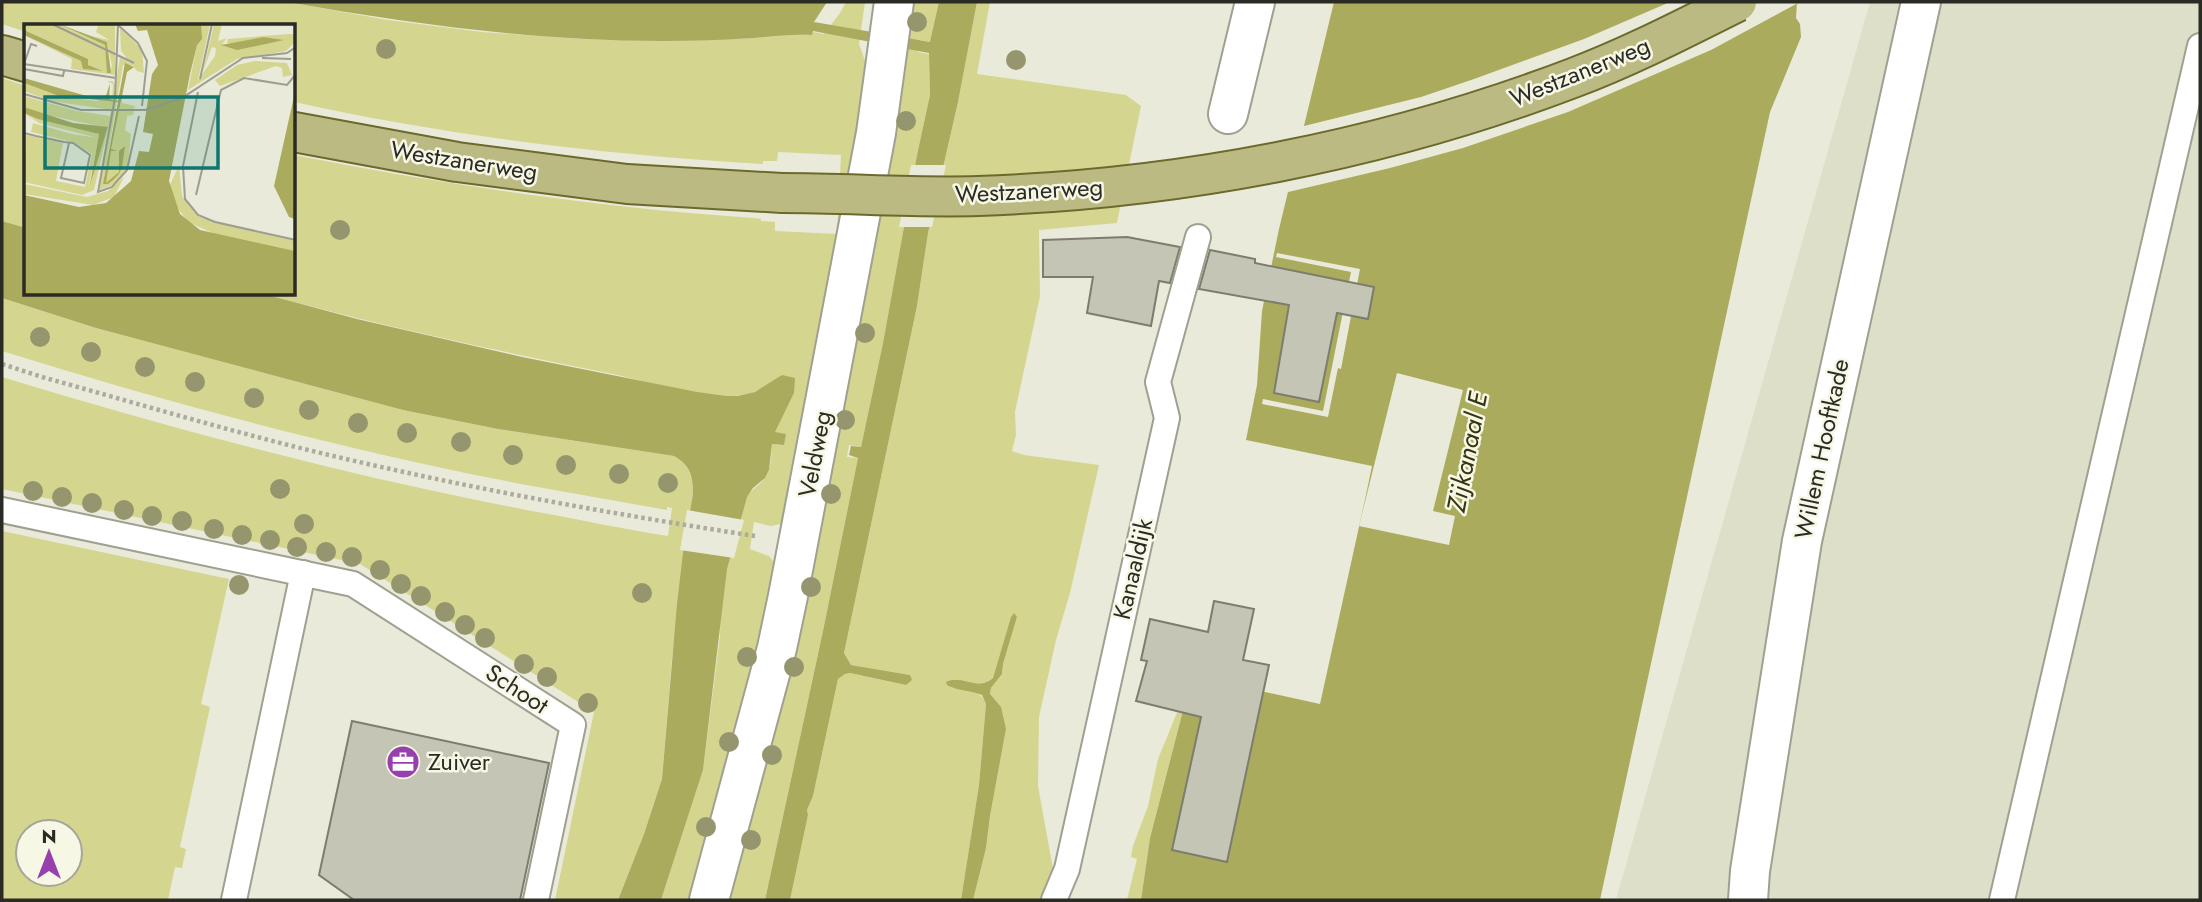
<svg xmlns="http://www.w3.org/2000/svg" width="2202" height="902" font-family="Jost,sans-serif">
  <rect width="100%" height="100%" fill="#e9ead9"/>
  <path fill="#dedfc8" d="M1870 2H2200V900H1616Z"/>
  <g fill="#d4d690" fill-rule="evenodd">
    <path d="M2 2H287L388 20 482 32 582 39 663 41 755 38 780 34 812 35 813 32 824 34 840 13 846 2H865L859 44 870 75 790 522 771 526 754 522 750 549 769 556 777 566 696 900H661L703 770 720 636C720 592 729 543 745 501 750 489 760 486 766 476 772 467 771 454 772 444L784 445 774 432 794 393 782 375C767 386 754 396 734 396 694 398 648 381 608 373 493 350 378 325 264 294H294V155C447 185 600 208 755 218L761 219V221L775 222V231L837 234 841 155 778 152 777 161H763V164C605 155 449 136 294 102V26H26V32L2 24Z"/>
    <path d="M906 2H939L931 42 920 40 918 52 929 54 930 95 917 155 883 343 861 447 849 445 847 457 858 458 823 631 765 900H722Z"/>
    <path d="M977 2H990L977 74 1126 95 1141 106 1117 223 1039 230 1040 296 1015 412 1016 435 1012 451 1024 455 1099 465 1070 593 1056 640 1039 717 1038 786 1053 869 1049 889 1042 900H973L986 848 990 816 1006 729 990 695 991 688 1002 674 1003 664 1017 617 1012 615 993 678C981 688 968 682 953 679L951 688C964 689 981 689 986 704L979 785 961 900H790L808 815 807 810 813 796 838 679 845 674 850 673 906 685 910 675 851 665 844 653 917 306 928 233 958 102Z"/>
    <path d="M2 78 26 86V228L2 221Z"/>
    <path d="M2 298 96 328 403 410 498 429 674 456C690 465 693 475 693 494L672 658 662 779 644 834 618 900H555L594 712 360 564 2 489V377C176 430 353 477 532 511 577 519 622 529 668 536L672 508 667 507V510C618 501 569 493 521 484 345 450 172 404 2 351Z"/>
    <path d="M2 531 229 579 201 704 210 707 180 847 186 849 182 868 175 867 168 900H2ZM70 832V874H28V832Z"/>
    <path d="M1192 676 1150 838 1141 900H1127L1137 859 1131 857 1133 846 1148 806 1158 759Z"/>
  </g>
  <g fill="#aaab5d">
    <path d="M287 2H827L814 22 930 42 939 2H977L958 102 928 233 917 306 844 653 851 665 910 675 912 680 906 685 850 673 845 674 838 679 813 796 807 810 808 815 790 900H765L823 631 858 458 849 455 851 446 861 447 883 343 917 155 930 95 929 53 813 31 812 35C792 34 774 36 754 38 724 40 693 41 663 41 536 41 412 24 287 2Z"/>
    <path d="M1334 2H1797L1796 18 1800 24 1801 37 1770 112 1600 900H1141L1150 838 1192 676 1320 704 1366 495 1372 466 1246 440 1257 385 1262 311 1279 229Z"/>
    <path d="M2 221 26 228V294H264L357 319 522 357 697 392 726 396H738L755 392 782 375 795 378 794 393 775 432 786 434 784 445 772 444 769 470 765 478 753 488 747 497 727 569 703 770 661 900H618L644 834 662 779 677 604 683 553 693 494C693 475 690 465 674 456L498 429 403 410 96 328 2 298Z"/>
    <path d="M1014 613 1017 617 1003 664 1002 674 991 688 990 694 1001 707 1006 729 990 816 986 848 973 900H961L979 785 986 704 982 695C971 690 957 691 947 685L946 682C963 674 976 692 993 678L1011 617Z"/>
  </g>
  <g fill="#e9ead9">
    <path d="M1670 2H1800L1711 50 1568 112 1463 148 1390 168 1284 193 1300 127 1421 97 1474 79 1584 39Z"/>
    <path d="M911 165H946L932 227H899Z"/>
    <path d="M1277 253 1360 269 1341 369 1338 368 1328 417 1262 404 1263 399 1323 411 1351 272 1276 257Z"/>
    <path d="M1397 373 1463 390 1433 511 1455 516 1449 545 1359 526Z"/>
    <path d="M687 510 744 520 734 558 680 550Z"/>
  </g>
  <g fill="#c4c5b5" stroke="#7d7d6e" stroke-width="2">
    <path d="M1127 237 1180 247 1170 283 1159 281 1151 326 1087 313 1093 277H1043V240Z"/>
    <path d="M1210 250 1255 259V263L1374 287 1368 319 1337 313 1319 402 1274 393 1289 305 1199 289Z"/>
    <path d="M1214 601 1254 609 1243 660 1269 665 1227 862 1172 850 1201 717 1136 701 1147 661 1141 660 1150 619 1208 632Z"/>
    <path d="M352 721 549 763 520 900H354L319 875Z"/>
  </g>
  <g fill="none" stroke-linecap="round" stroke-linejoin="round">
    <defs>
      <g id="service">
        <path d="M2 510 353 584 573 725 536 900"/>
        <path d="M234 900 303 573"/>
        <path d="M1054 900 1067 869 1167 418 1158 382 1198 237"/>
        <path d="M2002 900 2200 46"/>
      </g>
      <g id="minor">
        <path d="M1228 114 1255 2"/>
        <path d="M709 900 777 648 788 596 876 133 894 2"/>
        <path d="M1748 900 1750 871 1802 541 1921 2"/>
      </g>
      <g id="primary">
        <path d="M2 55 26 62"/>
        <path d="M294 132 457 162 627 184 782 193"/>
      </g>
    </defs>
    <use href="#service" stroke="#a0a091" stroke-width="28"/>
    <use href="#minor" stroke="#a0a091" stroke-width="42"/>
    <use href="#primary" stroke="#6b6a2c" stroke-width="42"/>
    <path stroke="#abab9e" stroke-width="4.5" stroke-dasharray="3.5 3.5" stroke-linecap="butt" d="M2 364 42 377C125 400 209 425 292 446 445 484 600 512 755 536"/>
    <use href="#service" stroke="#fff" stroke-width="24"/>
    <use href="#minor" stroke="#fff" stroke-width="38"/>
    <use href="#primary" stroke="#bbba83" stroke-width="38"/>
    <defs>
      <path id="primary-bridge" d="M782 193C848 193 913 198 978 196 1181 189 1384 150 1573 78 1629 57 1683 29 1737 2"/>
    </defs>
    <use href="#primary-bridge" stroke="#6b6a2c" stroke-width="42" stroke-linecap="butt"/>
    <use href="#primary-bridge" stroke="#bbba83" stroke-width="38"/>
  </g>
  <g fill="#96966e">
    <circle cx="917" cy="22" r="10"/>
    <circle cx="386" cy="49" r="10"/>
    <circle cx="1016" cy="60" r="10"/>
    <circle cx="906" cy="121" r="10"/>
    <circle cx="340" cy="230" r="10"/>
    <circle cx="865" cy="333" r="10"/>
    <circle cx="40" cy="337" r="10"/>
    <circle cx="91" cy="352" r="10"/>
    <circle cx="145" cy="367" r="10"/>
    <circle cx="195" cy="382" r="10"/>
    <circle cx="254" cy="398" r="10"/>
    <circle cx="309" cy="410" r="10"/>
    <circle cx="845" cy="420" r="10"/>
    <circle cx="358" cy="423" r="10"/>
    <circle cx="407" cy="433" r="10"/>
    <circle cx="461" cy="442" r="10"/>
    <circle cx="513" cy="455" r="10"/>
    <circle cx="566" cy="465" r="10"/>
    <circle cx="619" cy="474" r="10"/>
    <circle cx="668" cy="483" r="10"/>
    <circle cx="280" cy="489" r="10"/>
    <circle cx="33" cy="491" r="10"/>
    <circle cx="831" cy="494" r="10"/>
    <circle cx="62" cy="497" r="10"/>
    <circle cx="92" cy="503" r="10"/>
    <circle cx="124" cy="510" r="10"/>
    <circle cx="152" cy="516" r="10"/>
    <circle cx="182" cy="521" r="10"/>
    <circle cx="304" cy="524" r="10"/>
    <circle cx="214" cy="529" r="10"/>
    <circle cx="242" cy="535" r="10"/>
    <circle cx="270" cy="540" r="10"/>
    <circle cx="297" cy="547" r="10"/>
    <circle cx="326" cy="552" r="10"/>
    <circle cx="352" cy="557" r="10"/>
    <circle cx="380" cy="570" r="10"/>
    <circle cx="401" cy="584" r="10"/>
    <circle cx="239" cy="585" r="10"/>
    <circle cx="811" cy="587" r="10"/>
    <circle cx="642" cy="593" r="10"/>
    <circle cx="421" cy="596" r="10"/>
    <circle cx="445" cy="612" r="10"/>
    <circle cx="465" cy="625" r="10"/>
    <circle cx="485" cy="638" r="10"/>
    <circle cx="747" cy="657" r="10"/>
    <circle cx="524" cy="664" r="10"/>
    <circle cx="794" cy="667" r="10"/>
    <circle cx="547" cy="677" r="10"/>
    <circle cx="588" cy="703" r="10"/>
    <circle cx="729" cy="742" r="10"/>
    <circle cx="772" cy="755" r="10"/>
    <circle cx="706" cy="827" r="10"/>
    <circle cx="751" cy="840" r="10"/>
  </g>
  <defs>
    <symbol id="office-disc" viewBox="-11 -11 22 22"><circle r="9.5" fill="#9740ad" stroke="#f7f7e6"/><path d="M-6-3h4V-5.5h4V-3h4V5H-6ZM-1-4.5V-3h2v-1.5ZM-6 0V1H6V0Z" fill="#fff"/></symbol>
  </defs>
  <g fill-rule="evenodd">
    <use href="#office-disc" x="384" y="743" width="38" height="38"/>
  </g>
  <g text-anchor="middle" stroke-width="5" stroke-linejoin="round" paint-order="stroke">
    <g font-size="24" fill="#2b2b25" stroke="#f7f7e6">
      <text transform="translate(1580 72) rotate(-22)" y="8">Westzanerweg</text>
      <text transform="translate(464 161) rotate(9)" y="8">Westzanerweg</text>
      <text transform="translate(1029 191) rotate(-3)" y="8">Westzanerweg</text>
      <text transform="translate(1822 449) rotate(-78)" y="8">Willem Hooftkade</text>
      <text transform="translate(815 454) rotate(-79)" y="8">Veldweg</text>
      <text transform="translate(1133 569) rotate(-77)" y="8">Kanaaldijk</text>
      <text transform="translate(517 689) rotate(33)" y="8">Schoot</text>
    </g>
    <g font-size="24" fill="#2b2b25" stroke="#f7f7e6" text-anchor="start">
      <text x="428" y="770">Zuiver</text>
    </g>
    <g font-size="26" font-style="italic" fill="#353513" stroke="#f7f7e6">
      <text transform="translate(1467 452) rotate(-79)" y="9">Zijkanaal E</text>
    </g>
  </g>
  <g transform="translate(24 24)">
    <rect width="271" height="271" fill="#e9ead9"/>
    <path d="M0 0H35L81 21 84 50 88 42 83 18 68 12 85 16 72 8 75 0H91V51L47 45 48 35 0 11 57 37 60 45 78 47 64 41V35L0 6ZM177 0H186L174 56 191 32 192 24 188 23 179 48 190 0H198L194 17 203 14 198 20 215 24 259 16 240 13 210 20 203 19 204 15 264 10H271V18L262 27 213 35 164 66ZM96 4 118 25 120 49 113 47 97 27ZM96 33 109 41H99L79 160 98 73V79L111 82 109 91 103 92 101 106 107 110 104 142 91 160 75 166ZM231 37 263 39 268 51 259 53 258 44 252 42 196 62 191 56 213 41ZM83 57H89L91 61 90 80 70 166 58 171 0 158 2 111 39 119 32 157 61 163 68 130 49 118 7 108 9 99 48 110 74 114 15 99 0 89 75 110 65 162 84 104 18 90 0 83V72L53 87 86 92 87 86 27 77 0 67V59L35 72 73 77 88 73 89 60ZM155 141 158 172 175 193 271 216V227L193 211 164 198 150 179 146 161ZM100 153 90 173 69 181 0 170V160L63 173 84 167Z" fill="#d4d690"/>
    <path d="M35 0 83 18 87 49H83L81 21ZM111 0H177L178 15 173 21 166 50 145 157 156 190 176 206 271 227V271H0V171L55 183 82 179 107 157 115 127 125 128 129 110 119 108 128 50 134 41 123 6 114 7ZM0 6 64 35V41L79 47 59 45 57 37 0 11ZM240 13 260 16 213 26 197 21ZM101 39 110 43 103 48 87 125 93 127H87L82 159 95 148V127L101 122 98 143 96 148 94 151 89 156 84 160H79L94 78 35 72 0 59V54L66 73 82 72 86 59 85 75 94 77ZM271 68V195L265 193 250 162ZM0 83 49 99 84 103 66 161 75 110 14 95 0 89Z" fill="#aaab5d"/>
    <path fill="none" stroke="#9d9e91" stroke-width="2" d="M28 0 110 39M94 0 91 74 74 168 88 163 103 146 115 92M94 1 114 19 123 37 118 82M238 34 267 35M0 40 92 54M0 40 7 20 13 22M0 45 39 52 40 47M176 55 188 0M174 68 159 142 161 175 174 191 191 198 272 216M0 70 57 86H121L158 74 219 34 263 29 272 23M0 109 12 112 40 118 49 119 66 131 60 159 37 154 45 119M172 171 197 66 220 54 263 61 272 50"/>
    <path fill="#0f766e" fill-opacity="0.15" stroke="#0f766e" stroke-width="3.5" d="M21 73H194V144H21Z"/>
    <rect width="271" height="271" fill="none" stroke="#2b2b25" stroke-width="3.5"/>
  </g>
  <rect width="2202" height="902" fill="none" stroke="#2b2b25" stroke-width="7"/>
  <g transform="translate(49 853)"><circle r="33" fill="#f7f7e6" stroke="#a5a599" stroke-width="2"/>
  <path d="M0-5L12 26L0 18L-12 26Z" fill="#9740ad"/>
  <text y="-10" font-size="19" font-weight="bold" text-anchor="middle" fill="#2b2b25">N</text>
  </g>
</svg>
